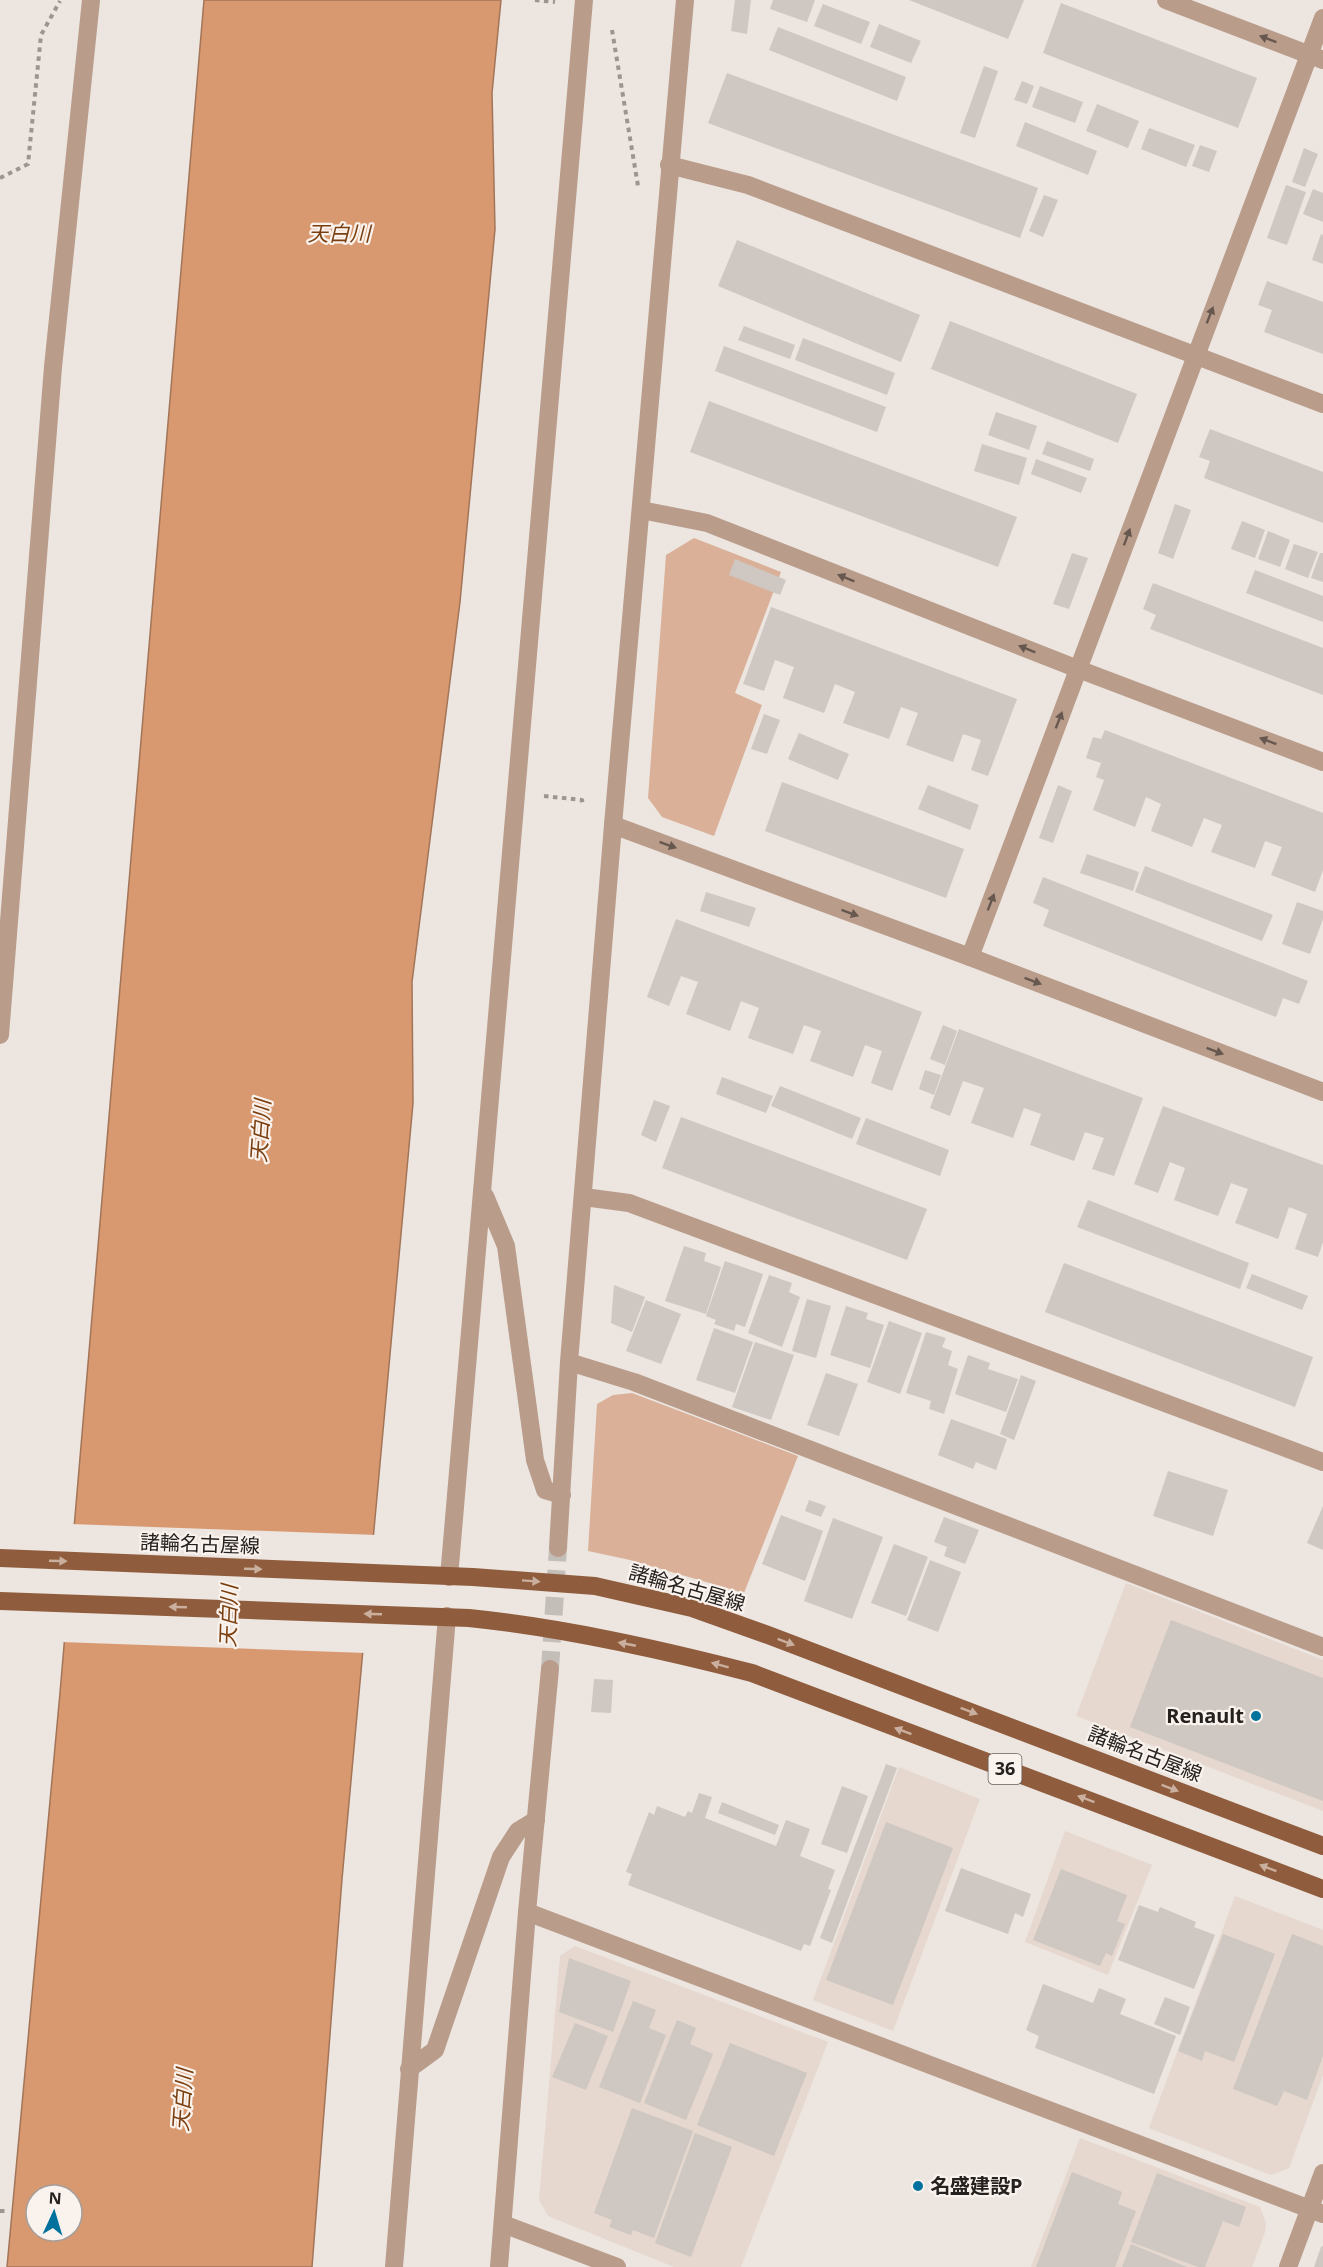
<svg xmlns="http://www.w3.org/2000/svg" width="1323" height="2267" font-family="'Noto Sans','Noto Sans JP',sans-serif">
  <rect width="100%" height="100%" fill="#ece5e0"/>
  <g fill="#e6d8cf">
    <path d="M1126 1583 1323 1660V1811L1076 1716Z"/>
    <path d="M899 1767 980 1799 893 2031 813 2000Z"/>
    <path d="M1065 1831 1152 1865 1108 1975 1025 1942Z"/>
    <path d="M1235 1896 1323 1930V2075L1289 2168 1271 2175 1149 2128Z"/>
    <path d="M575 1946 828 2042 741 2267H674L548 2216 539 2200 560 1956Z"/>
    <path d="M1080 2138 1260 2207 1266 2223 1265 2232 1252 2267H1031Z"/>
  </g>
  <g fill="#dab198">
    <path d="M694 538 781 572 735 693 762 705 714 836 662 817 648 798 666 555Z"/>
    <path d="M632 1393 798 1456 744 1593 630 1560 588 1551 597 1404 613 1395Z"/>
  </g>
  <path fill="#d99970" stroke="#a37558" stroke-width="1.5" fill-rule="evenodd" d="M204 0H501L492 93 495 229 460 602 412 982 413 1103 342 1879 312 2267H7L60 1693ZM36 2195H72V2231H36Z"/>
  <path fill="#ece5e0" d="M71 1524 377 1535 366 1653 61 1642Z"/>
  <g fill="#cec7c2">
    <path d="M735 0H751L747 34 731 31Z"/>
    <path d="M773 0H815L807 22 770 9Z"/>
    <path d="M909 0H1024L1008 39Z"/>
    <path d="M1061 3 1257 78 1238 128 1043 53Z"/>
    <path d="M823 4 870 22 861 44 814 26Z"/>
    <path d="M879 24 921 41 911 63 870 47Z"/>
    <path d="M778 27 906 77 897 101 769 50Z"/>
    <path d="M984 66 998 71 975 138 960 133Z"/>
    <path d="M727 73 1038 188 1020 238 708 123Z"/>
    <path d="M1022 81 1034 86 1027 104 1014 100Z"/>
    <path d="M1040 86 1083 102 1075 123 1032 107Z"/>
    <path d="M1097 104 1139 121 1128 148 1086 131Z"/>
    <path d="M1025 122 1097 151 1088 175 1016 146Z"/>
    <path d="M1149 128 1195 145 1186 167 1141 149Z"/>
    <path d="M1200 145 1217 151 1209 172 1192 166Z"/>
    <path d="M1304 148 1318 154 1305 187 1292 182Z"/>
    <path d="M1286 185 1306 192 1287 245 1267 238Z"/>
    <path d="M1313 189 1323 193V222L1303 214Z"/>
    <path d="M1044 195 1058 200 1043 237 1029 231Z"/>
    <path d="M1321 234 1323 235V264L1312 260Z"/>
    <path d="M737 240 920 315 901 362 718 286Z"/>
    <path d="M1267 281 1323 302V354L1264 332 1272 310 1258 305Z"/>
    <path d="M950 321 1137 394 1118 443 931 369Z"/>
    <path d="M744 326 795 345 790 359 738 340Z"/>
    <path d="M803 338 895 373 887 395 795 360Z"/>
    <path d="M724 346 886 407 877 432 715 371Z"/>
    <path d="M709 401 1017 517 998 567 690 452Z"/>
    <path d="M996 412 1037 426 1029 450 988 435Z"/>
    <path d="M1210 429 1323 472V523L1204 478 1210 461 1199 457Z"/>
    <path d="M1047 441 1094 459 1090 471 1042 454Z"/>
    <path d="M982 444 1027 458 1019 485 974 471Z"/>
    <path d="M1036 459 1087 478 1081 493 1031 474Z"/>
    <path d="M1175 504 1191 510 1173 559 1158 553Z"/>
    <path d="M1242 521 1265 530 1255 558 1231 549Z"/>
    <path d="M1268 531 1290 540 1280 567 1258 559Z"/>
    <path d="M1294 544 1318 552 1308 578 1285 569Z"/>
    <path d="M1072 553 1088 558 1069 609 1053 604Z"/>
    <path d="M1320 553H1323V582L1311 578Z"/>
    <path d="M735 559 786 580 780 595 729 575Z"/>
    <path d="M1255 570 1323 596V622L1246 593Z"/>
    <path d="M1153 583 1323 648V695L1150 629 1156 615 1143 609Z"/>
    <path d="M771 607 1017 699 988 776 971 770 981 740 963 734 953 762 906 745 918 713 901 707 889 739 843 723 855 692 835 684 824 713 783 698 794 667 775 660 764 691 743 684Z"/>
    <path d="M764 714 780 720 767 754 751 749Z"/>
    <path d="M1105 730 1323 813V870L1315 892 1271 875 1282 847 1265 841 1255 868 1211 852 1222 825 1204 818 1192 847 1151 831 1161 804 1146 797 1135 827 1093 810 1104 780 1096 777 1101 763 1086 758 1093 737 1101 739Z"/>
    <path d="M799 733 849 754 838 780 788 759Z"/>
    <path d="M782 782 964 849 946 898 765 831Z"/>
    <path d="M928 785 979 805 970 830 918 809Z"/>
    <path d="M1058 785 1072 791 1053 843 1039 838Z"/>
    <path d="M1087 854 1139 872 1133 891 1080 873Z"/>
    <path d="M1145 866 1273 915 1262 941 1135 892Z"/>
    <path d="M1043 877 1308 981 1299 1004 1283 998 1276 1017 1043 926 1049 910 1033 903Z"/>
    <path d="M706 892 756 908 749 927 700 911Z"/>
    <path d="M1297 902 1323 911V919L1310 954 1282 944Z"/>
    <path d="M676 919 922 1012 892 1091 871 1083 882 1051 865 1045 853 1077 810 1061 821 1031 804 1025 793 1054 748 1038 759 1008 741 1001 730 1031 686 1014 698 982 681 976 669 1006 647 997Z"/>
    <path d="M943 1025 957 1031 945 1065 930 1059Z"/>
    <path d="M959 1029 1143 1098 1114 1176 1092 1169 1104 1138 1085 1132 1074 1161 1030 1145 1041 1114 1024 1108 1013 1138 971 1123 984 1088 963 1081 950 1116 930 1108Z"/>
    <path d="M925 1070 941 1075 934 1095 919 1089Z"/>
    <path d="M722 1077 773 1096 766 1113 716 1094Z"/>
    <path d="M780 1086 861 1118 852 1139 771 1106Z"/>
    <path d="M654 1100 670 1106 656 1142 641 1135Z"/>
    <path d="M1163 1106 1323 1165V1242L1318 1257 1295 1249 1307 1214 1289 1207 1278 1239 1235 1223 1248 1189 1231 1183 1218 1216 1174 1200 1185 1168 1170 1162 1158 1193 1134 1184Z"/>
    <path d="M681 1117 927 1209 907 1260 662 1168Z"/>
    <path d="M866 1118 949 1150 940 1176 856 1144Z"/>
    <path d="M1088 1200 1249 1263 1240 1289 1077 1227Z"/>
    <path d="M684 1246 706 1253 704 1261 721 1267 706 1314 665 1301Z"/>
    <path d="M725 1261 763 1274 745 1327 736 1324 734 1331 714 1324 716 1320 706 1316Z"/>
    <path d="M1064 1263 1313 1357 1295 1407 1045 1312Z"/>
    <path d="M1252 1274 1308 1296 1302 1310 1246 1288Z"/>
    <path d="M769 1275 792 1283 789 1292 800 1297 782 1347 748 1333Z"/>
    <path d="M614 1285 645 1297 632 1332 611 1323Z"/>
    <path d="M807 1299 831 1306 816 1358 792 1351Z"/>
    <path d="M646 1300 681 1314 661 1364 626 1351Z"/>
    <path d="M846 1306 868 1313 866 1319 884 1325 870 1368 830 1355Z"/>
    <path d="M889 1321 922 1333 900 1394 867 1382Z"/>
    <path d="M714 1328 753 1342 735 1393 696 1380Z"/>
    <path d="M926 1332 946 1338 942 1347 952 1351 948 1365 958 1369 944 1414 929 1409 931 1401 906 1393Z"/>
    <path d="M755 1342 794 1355 771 1420 732 1407Z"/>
    <path d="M968 1355 990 1363 988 1369 1018 1379 1006 1412 955 1394Z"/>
    <path d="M826 1373 858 1384 839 1436 807 1425Z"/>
    <path d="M1021 1375 1036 1381 1014 1440 1000 1434Z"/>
    <path d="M951 1419 1007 1439 996 1470 976 1462 973 1469 938 1455Z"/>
    <path d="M1168 1471 1228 1490 1213 1536 1153 1516Z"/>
    <path d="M809 1500 826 1506 821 1517 805 1511Z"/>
    <path d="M1323 1506V1550L1307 1543Z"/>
    <path d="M781 1515 823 1531 805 1581 762 1564Z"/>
    <path d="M944 1517 979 1530 965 1564 944 1556 947 1547 934 1542Z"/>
    <path d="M833 1518 883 1537 852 1619 804 1601Z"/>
    <path d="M894 1544 928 1557 906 1616 871 1603Z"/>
    <path d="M930 1560 961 1572 938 1632 907 1620Z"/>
    <path d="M1171 1620 1323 1678V1801L1130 1727Z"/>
    <path d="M594 1679 613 1680 611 1713 591 1712Z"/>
    <path d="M886 1764 897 1768 832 1943 820 1938Z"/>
    <path d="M842 1786 868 1796 847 1853 821 1844Z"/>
    <path d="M699 1793 712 1797 705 1818 776 1846 786 1820 810 1829 800 1856 835 1870 828 1889 831 1890 810 1946 804 1944 801 1951 628 1885 632 1874 626 1872 649 1812 654 1815 657 1806 685 1817 688 1811 692 1813Z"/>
    <path d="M722 1802 779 1825 775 1835 718 1813Z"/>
    <path d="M886 1822 953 1848 893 2005 826 1980Z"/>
    <path d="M961 1868 1031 1894 1023 1917 1015 1913 1008 1934 945 1911Z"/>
    <path d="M1061 1869 1127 1895 1117 1921 1125 1924 1112 1956 1106 1953 1100 1966 1033 1940Z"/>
    <path d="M1139 1905 1158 1912 1160 1907 1196 1922 1194 1927 1215 1935 1194 1989 1118 1960Z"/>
    <path d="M1223 1934 1275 1954 1234 2062 1205 2051 1202 2061 1178 2051Z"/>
    <path d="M1292 1934 1323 1946V2056L1307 2100 1284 2091 1277 2106 1233 2089Z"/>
    <path d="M569 1958 631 1981 613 2032 559 2012Z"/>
    <path d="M1043 1984 1093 2003 1099 1988 1126 1999 1120 2014 1176 2036 1154 2094 1035 2048 1039 2036 1026 2030Z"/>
    <path d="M1165 1997 1190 2007 1180 2035 1154 2024Z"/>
    <path d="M633 2001 656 2010 649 2028 666 2035 640 2103 599 2087Z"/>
    <path d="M677 2020 696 2028 690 2044 713 2054 686 2120 644 2103Z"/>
    <path d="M575 2023 608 2036 586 2090 552 2077Z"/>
    <path d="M730 2043 807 2073 774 2156 697 2125Z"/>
    <path d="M632 2108 693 2131 654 2238 633 2230 631 2235 609 2227 612 2220 594 2213Z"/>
    <path d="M695 2133 732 2147 691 2257 655 2243Z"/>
    <path d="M1072 2172 1122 2192 1118 2204 1136 2211 1115 2267H1036Z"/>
    <path d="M1157 2173 1246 2207 1239 2227 1223 2221 1205 2267H1198L1131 2242Z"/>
    <path d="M1131 2244 1187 2267H1122Z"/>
    <path d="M1323 2246V2267H1314L1321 2247Z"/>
  </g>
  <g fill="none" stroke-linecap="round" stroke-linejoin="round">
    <path stroke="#c4beb9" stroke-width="18" stroke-dasharray="18 9" stroke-linecap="butt" d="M550 1669 558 1548"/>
    <g stroke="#9b9692" stroke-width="4" stroke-dasharray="4.5 4.5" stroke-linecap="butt">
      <path d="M535 0 555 2"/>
      <path d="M612 30 638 186"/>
      <path d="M0 178 28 164 41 35 60 1"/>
      <path d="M544 796 582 800 583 805"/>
      <path d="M0 2211H9"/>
    </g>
    <g stroke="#b99c8a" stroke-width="18">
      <path d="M1166 0 1323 60"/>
      <path d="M669 165 748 185 1323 404"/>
      <path d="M641 510 707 523 1078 669 1323 762"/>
      <path d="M613 825 970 957 1323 1092"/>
      <path d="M970 957 1323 18"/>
      <path d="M0 1035 53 367 91 0"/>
      <path d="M485 1196 506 1246 535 1460 545 1490 562 1495"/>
      <path d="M584 1197 629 1203 1323 1462"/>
      <path d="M569 1362 634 1382 1323 1647"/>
      <path d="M558 1548 569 1362 613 825 685 0"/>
      <path d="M449 1577 584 0"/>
      <path d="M527 1912 1323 2214"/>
      <path d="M409 2069 435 2050 501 1857 518 1831 536 1820"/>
      <path d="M503 2224 617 2267"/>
      <path d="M394 2267 447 1616"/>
      <path d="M499 2267 527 1912 550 1669"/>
      <path d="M1288 2267 1323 2173"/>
    </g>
    <g stroke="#8f5d3d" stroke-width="18">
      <path d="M0 1558 473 1577 595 1586 692 1608 768 1635 1323 1846"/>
      <path d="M0 1601 469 1618C565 1628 659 1649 752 1673L1323 1889"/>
    </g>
  </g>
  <defs><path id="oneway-solid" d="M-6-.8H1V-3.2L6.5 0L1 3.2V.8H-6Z" transform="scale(1.5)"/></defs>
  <g fill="#67584f">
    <use href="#oneway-solid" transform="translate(1268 39) rotate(-159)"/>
    <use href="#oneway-solid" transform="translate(1210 315) rotate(-69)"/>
    <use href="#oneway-solid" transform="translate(1127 537) rotate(-70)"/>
    <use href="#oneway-solid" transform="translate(846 578) rotate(-158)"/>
    <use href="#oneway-solid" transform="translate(1027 649) rotate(-158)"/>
    <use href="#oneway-solid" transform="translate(1059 720) rotate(-69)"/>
    <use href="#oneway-solid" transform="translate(1268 741) rotate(-159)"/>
    <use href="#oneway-solid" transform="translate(668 845) rotate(20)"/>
    <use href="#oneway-solid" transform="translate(991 902) rotate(-69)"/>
    <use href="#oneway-solid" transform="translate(850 913) rotate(20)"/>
    <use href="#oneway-solid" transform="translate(1033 981) rotate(21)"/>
    <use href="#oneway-solid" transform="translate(1215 1051) rotate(21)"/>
  </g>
  <g fill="#caaf9e">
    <use href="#oneway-solid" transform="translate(58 1561) rotate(2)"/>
    <use href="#oneway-solid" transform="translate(253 1569) rotate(2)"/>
    <use href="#oneway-solid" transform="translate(531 1581) rotate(4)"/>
    <use href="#oneway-solid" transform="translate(178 1607) rotate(-178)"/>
    <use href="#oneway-solid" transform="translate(373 1614) rotate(-178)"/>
    <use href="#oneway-solid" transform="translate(786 1642) rotate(21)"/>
    <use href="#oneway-solid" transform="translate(627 1644) rotate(-169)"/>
    <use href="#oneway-solid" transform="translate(720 1665) rotate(-165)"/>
    <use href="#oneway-solid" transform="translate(969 1711) rotate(21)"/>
    <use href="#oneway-solid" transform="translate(903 1731) rotate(-159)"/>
    <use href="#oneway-solid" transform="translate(1170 1788) rotate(21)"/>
    <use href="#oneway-solid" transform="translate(1086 1799) rotate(-159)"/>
    <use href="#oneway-solid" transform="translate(1268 1868) rotate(-159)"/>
  </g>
  <g fill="#01729d" stroke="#faf2ed" stroke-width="2">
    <circle cx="1256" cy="1716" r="6"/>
    <circle cx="918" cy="2186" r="6"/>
  </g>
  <g text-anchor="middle" stroke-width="4.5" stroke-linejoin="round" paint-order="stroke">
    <rect fill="#faf2ed" stroke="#64605d" stroke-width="1.5" x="988.5" y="1754" width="33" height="30" rx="4.5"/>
    <g font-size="18" font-weight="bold" fill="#24211f">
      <text x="1005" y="1775">36</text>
    </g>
    <g font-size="20" fill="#24211f" stroke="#faf2ed">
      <text transform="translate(200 1544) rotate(2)" y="7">諸輪名古屋線</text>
      <text transform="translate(687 1588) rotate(16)" y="7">諸輪名古屋線</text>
      <text transform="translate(1145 1754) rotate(21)" y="7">諸輪名古屋線</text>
    </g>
    <g font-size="20" font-weight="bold" fill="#24211f" stroke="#faf2ed" text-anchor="end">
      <text x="1244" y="1723">Renault</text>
      <text x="930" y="2193" text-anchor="start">名盛建設P</text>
    </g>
    <g font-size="21" font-style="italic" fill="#7a3f10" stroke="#faf2ed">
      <text x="339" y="241">天白川</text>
      <text transform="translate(261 1131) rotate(-86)" y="7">天白川</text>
      <text transform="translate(229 1616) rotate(-88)" y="7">天白川</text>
      <text transform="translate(183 2100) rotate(-86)" y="7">天白川</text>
    </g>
  </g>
  <g transform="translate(54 2213) rotate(4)"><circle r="28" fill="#faf2ed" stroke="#a49e9b" stroke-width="1.5"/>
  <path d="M0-4.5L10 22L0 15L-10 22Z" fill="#01729d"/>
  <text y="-9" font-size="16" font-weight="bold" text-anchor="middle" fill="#24211f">N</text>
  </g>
</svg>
